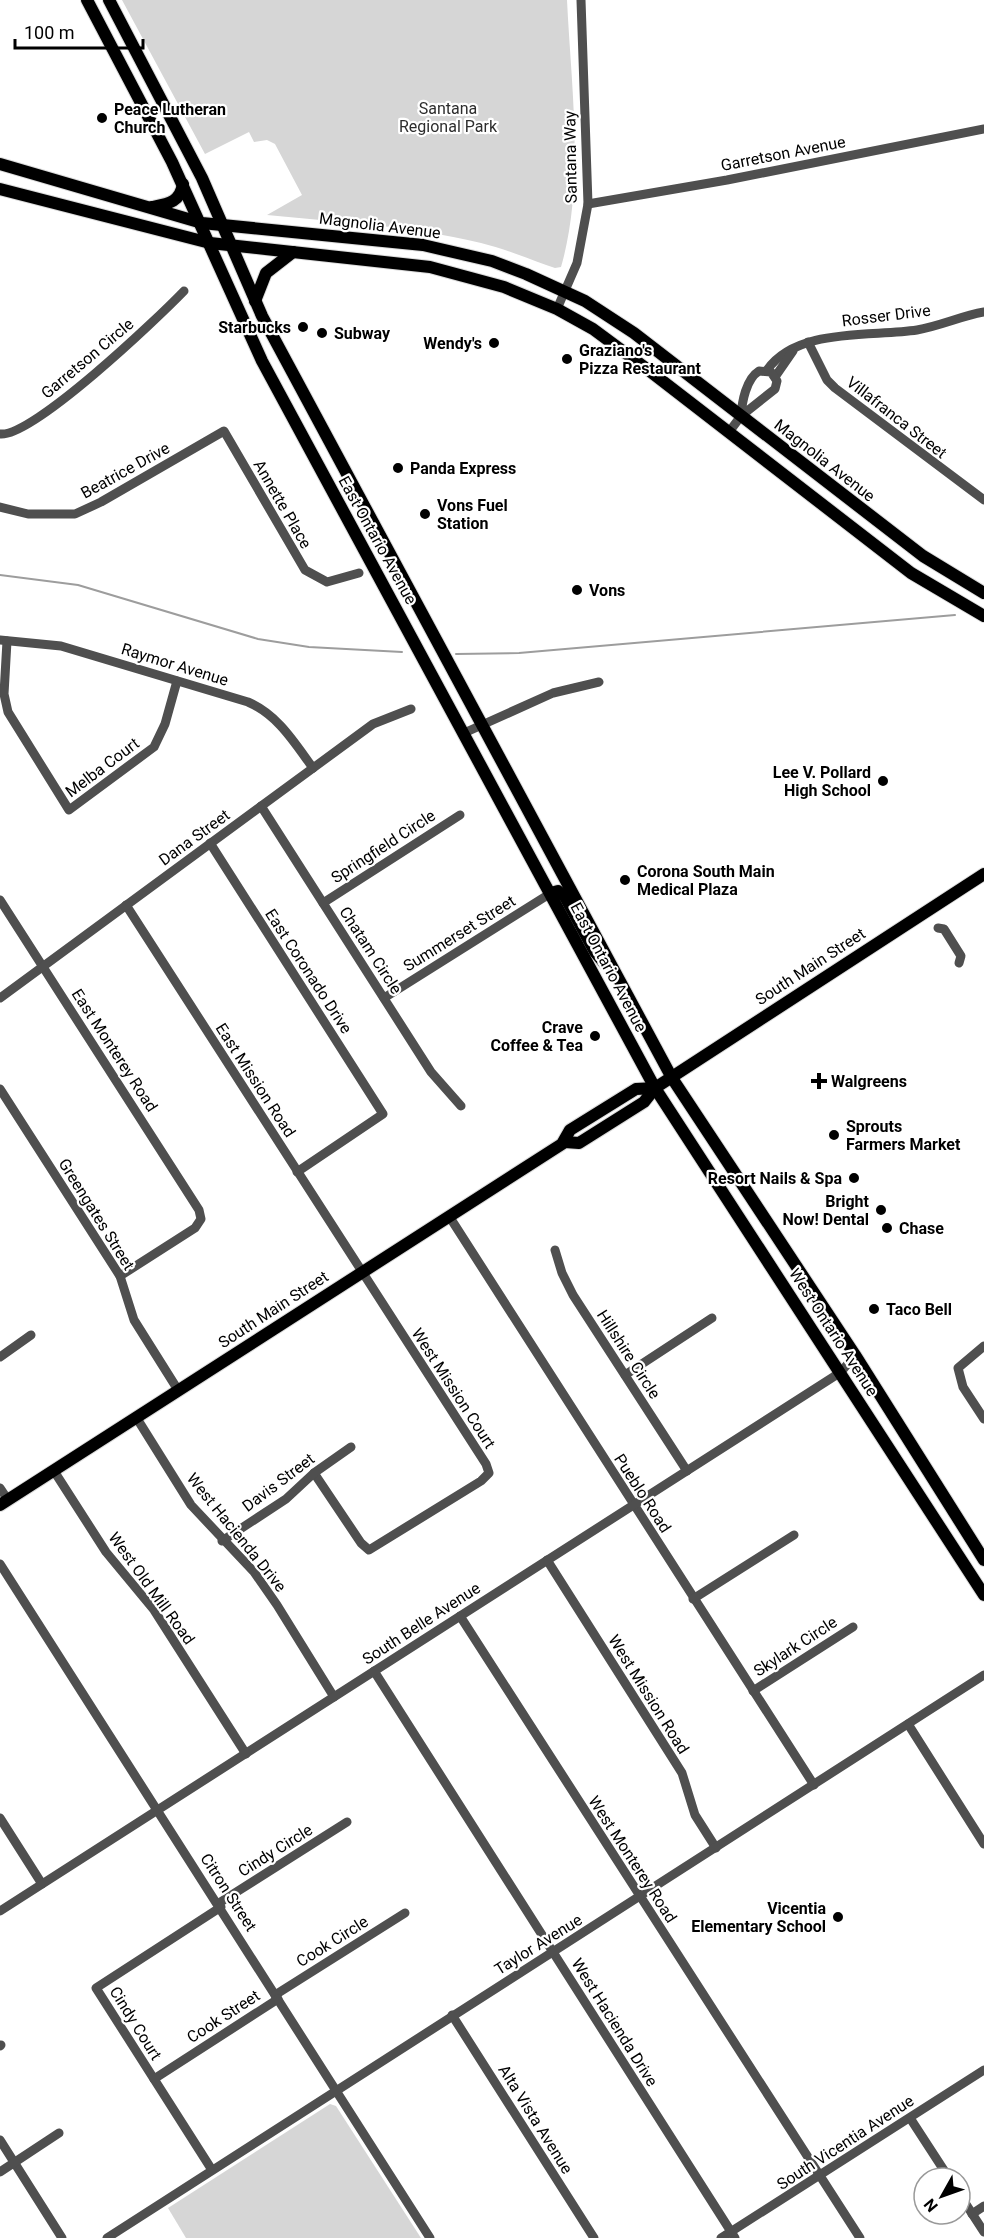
<svg xmlns="http://www.w3.org/2000/svg" width="984" height="2238" font-family="Roboto,sans-serif">
  <rect width="100%" height="100%" fill="#fff"/>
  <g fill="#d6d6d6">
    <path d="M122 0H567C571 85 585 185 561 267L555 268C531 260 506 249 481 243 411 226 338 222 267 215L302 195 275 144 267 140 254 142 249 132 205 154Z"/>
    <path d="M330 2104 336 2106 421 2238H186L168 2208Z"/>
  </g>
  <g fill="none" stroke-linecap="round" stroke-linejoin="round">
    <g stroke="#9d9d9d" stroke-width="2">
      <path d="M0 575 78 585 258 639 309 647 402 652"/>
      <path d="M456 654 519 653 955 615"/>
    </g>
    <defs>
      <g id="major">
        <path d="M87 0 172 162 262 361 655 1088 984 1595"/>
        <path d="M109 0 202 178 262 316 672 1078 855 1355 984 1560"/>
        <path d="M0 164 202 223 423 245 492 261 526 274 585 301 634 333 923 556 984 593"/>
        <path d="M0 189 210 243 430 267 504 287 557 309 593 329 647 369 911 573 984 616"/>
        <path d="M152 207C167 204 180 203 183 184"/>
        <path d="M255 301 266 273 293 252"/>
        <path d="M551 893 558 891 565 897 595 952 605 964"/>
        <path d="M565 1142 579 1143 644 1102 655 1088 984 874"/>
        <path d="M0 1505 562 1144 570 1130 636 1089 655 1088"/>
      </g>
    </defs>
    <use href="#major" stroke="#dbdbdb" stroke-width="14"/>
    <g stroke="#4f4f4f" stroke-width="9">
      <path d="M588 204 727 180 984 129"/>
      <path d="M557 309 577 263 588 204 581 0"/>
      <path d="M808 342 827 380 835 388 984 500"/>
      <path d="M767 370C797 327 871 337 917 330 940 326 961 316 984 312"/>
      <path d="M775 377 793 351"/>
      <path d="M729 432 741 416 775 389 777 381 771 372 759 371C746 379 742 402 741 416"/>
      <path d="M0 434C32 438 158 318 184 291"/>
      <path d="M0 507 28 514H75L101 502 224 431 305 570 327 582 359 573"/>
      <path d="M0 640 61 646 248 702C278 715 294 742 313 768"/>
      <path d="M7 641 4 694 8 712 69 810 154 747 165 724 177 681"/>
      <path d="M464 733 553 693 599 682"/>
      <path d="M261 806 431 1072 461 1106"/>
      <path d="M210 843 383 1114 297 1172"/>
      <path d="M0 900 199 1210 201 1219 195 1228 120 1276"/>
      <path d="M323 903 460 815"/>
      <path d="M126 905 486 1464 489 1473 481 1481 369 1550 361 1543 314 1473"/>
      <path d="M938 928 944 929 961 956 959 963"/>
      <path d="M0 998 373 724 411 709"/>
      <path d="M384 998 551 893"/>
      <path d="M0 1089 120 1276 134 1320 178 1390"/>
      <path d="M449 1216 814 1785"/>
      <path d="M555 1250 562 1273 573 1295 687 1471"/>
      <path d="M984 1346 958 1368 963 1387 984 1419"/>
      <path d="M0 1357 31 1335"/>
      <path d="M625 1375 712 1318"/>
      <path d="M136 1417 191 1505 254 1572 277 1605 334 1697"/>
      <path d="M54 1471 106 1552 154 1610 246 1754"/>
      <path d="M0 1488 8 1500"/>
      <path d="M222 1541 286 1499 314 1473 351 1447"/>
      <path d="M547 1560 682 1773 695 1815 716 1848"/>
      <path d="M0 1564 430 2238"/>
      <path d="M693 1599 794 1535"/>
      <path d="M460 1616 860 2238"/>
      <path d="M374 1671 735 2238"/>
      <path d="M753 1691 853 1627"/>
      <path d="M908 1724 984 1844"/>
      <path d="M0 1818 42 1884"/>
      <path d="M219 1903 347 1822"/>
      <path d="M0 1911 841 1372 855 1355"/>
      <path d="M275 1995 405 1913"/>
      <path d="M452 2015 594 2238"/>
      <path d="M0 2046 1 2045"/>
      <path d="M154 2079 278 1999"/>
      <path d="M910 2118 949 2178"/>
      <path d="M0 2140 62 2238"/>
      <path d="M212 2170 96 1988 221 1907"/>
      <path d="M0 2172 59 2133"/>
      <path d="M960 2195 984 2232"/>
      <path d="M972 2214 984 2206"/>
      <path d="M107 2238 984 1675"/>
      <path d="M721 2238 984 2070"/>
    </g>
    <use href="#major" stroke="#000" stroke-width="12"/>
  </g>
  <g fill="#000" stroke="#fff" stroke-width="2">
    <circle cx="102" cy="118" r="6"/>
    <circle cx="303" cy="327" r="6"/>
    <circle cx="322" cy="333" r="6"/>
    <circle cx="494" cy="343" r="6"/>
    <circle cx="567" cy="359" r="6"/>
    <circle cx="398" cy="468" r="6"/>
    <circle cx="425" cy="514" r="6"/>
    <circle cx="577" cy="590" r="6"/>
    <circle cx="883" cy="781" r="6"/>
    <circle cx="625" cy="880" r="6"/>
    <circle cx="595" cy="1036" r="6"/>
    <path d="M816 1072h6v6h6v6h-6v6h-6v-6h-6v-6h6z"/>
    <circle cx="834" cy="1135" r="6"/>
    <circle cx="854" cy="1178" r="6"/>
    <circle cx="881" cy="1210" r="6"/>
    <circle cx="887" cy="1228" r="6"/>
    <circle cx="874" cy="1309" r="6"/>
    <circle cx="838" cy="1917" r="6"/>
  </g>
  <g text-anchor="middle" stroke-width="4.5" stroke-linejoin="round" paint-order="stroke">
    <g font-size="16" fill="#2d2d2d" stroke="#fff">
      <text x="448" y="114">Santana<tspan x="448" dy="18">Regional Park</tspan></text>
    </g>
    <g font-size="16" font-weight="bold" fill="#000" stroke="#fff" text-anchor="start">
      <text x="114" y="115">Peace Lutheran<tspan x="114" dy="18">Church</tspan></text>
      <text x="291" y="333" text-anchor="end">Starbucks</text>
      <text x="334" y="339">Subway</text>
      <text x="482" y="349" text-anchor="end">Wendy's</text>
      <text x="579" y="356">Graziano's<tspan x="579" dy="18">Pizza Restaurant</tspan></text>
      <text x="410" y="474">Panda Express</text>
      <text x="437" y="511">Vons Fuel<tspan x="437" dy="18">Station</tspan></text>
      <text x="589" y="596">Vons</text>
      <text x="871" y="778" text-anchor="end">Lee V. Pollard<tspan x="871" dy="18">High School</tspan></text>
      <text x="637" y="877">Corona South Main<tspan x="637" dy="18">Medical Plaza</tspan></text>
      <text x="583" y="1033" text-anchor="end">Crave<tspan x="583" dy="18">Coffee &amp; Tea</tspan></text>
      <text x="831" y="1087">Walgreens</text>
      <text x="846" y="1132">Sprouts<tspan x="846" dy="18">Farmers Market</tspan></text>
      <text x="842" y="1184" text-anchor="end">Resort Nails &amp; Spa</text>
      <text x="869" y="1207" text-anchor="end">Bright<tspan x="869" dy="18">Now! Dental</tspan></text>
      <text x="899" y="1234">Chase</text>
      <text x="886" y="1315">Taco Bell</text>
      <text x="826" y="1914" text-anchor="end">Vicentia<tspan x="826" dy="18">Elementary School</tspan></text>
    </g>
    <g font-size="16" fill="#000" stroke="#fff">
      <text transform="translate(783 153) rotate(-11)" y="6">Garretson Avenue</text>
      <text transform="translate(570 157) rotate(-91)" y="6">Santana Way</text>
      <text transform="translate(380 225) rotate(7)" y="6">Magnolia Avenue</text>
      <text transform="translate(886 315) rotate(-7)" y="6">Rosser Drive</text>
      <text transform="translate(87 358) rotate(-40)" y="6">Garretson Circle</text>
      <text transform="translate(897 417) rotate(38)" y="6">Villafranca Street</text>
      <text transform="translate(825 460) rotate(38)" y="6">Magnolia Avenue</text>
      <text transform="translate(125 470) rotate(-29)" y="6">Beatrice Drive</text>
      <text transform="translate(283 504) rotate(60)" y="6">Annette Place</text>
      <text transform="translate(378 540) rotate(61)" y="6">East Ontario Avenue</text>
      <text transform="translate(175 664) rotate(17)" y="6">Raymor Avenue</text>
      <text transform="translate(102 767) rotate(-37)" y="6">Melba Court</text>
      <text transform="translate(194 837) rotate(-36)" y="6">Dana Street</text>
      <text transform="translate(383 846) rotate(-33)" y="6">Springfield Circle</text>
      <text transform="translate(459 933) rotate(-32)" y="6">Summerset Street</text>
      <text transform="translate(371 950) rotate(57)" y="6">Chatam Circle</text>
      <text transform="translate(810 966) rotate(-33)" y="6">South Main Street</text>
      <text transform="translate(609 967) rotate(62)" y="6">East Ontario Avenue</text>
      <text transform="translate(309 971) rotate(57)" y="6">East Coronado Drive</text>
      <text transform="translate(115 1050) rotate(57)" y="6">East Monterey Road</text>
      <text transform="translate(256 1080) rotate(57)" y="6">East Mission Road</text>
      <text transform="translate(97 1214) rotate(58)" y="6">Greengates Street</text>
      <text transform="translate(273 1309) rotate(-33)" y="6">South Main Street</text>
      <text transform="translate(834 1332) rotate(57)" y="6">West Ontario Avenue</text>
      <text transform="translate(629 1354) rotate(57)" y="6">Hillshire Circle</text>
      <text transform="translate(454 1388) rotate(57)" y="6">West Mission Court</text>
      <text transform="translate(278 1482) rotate(-37)" y="6">Davis Street</text>
      <text transform="translate(643 1493) rotate(57)" y="6">Pueblo Road</text>
      <text transform="translate(237 1532) rotate(51)" y="6">West Hacienda Drive</text>
      <text transform="translate(152 1588) rotate(54)" y="6">West Old Mill Road</text>
      <text transform="translate(421 1623) rotate(-33)" y="6">South Belle Avenue</text>
      <text transform="translate(795 1646) rotate(-33)" y="6">Skylark Circle</text>
      <text transform="translate(649 1694) rotate(58)" y="6">West Mission Road</text>
      <text transform="translate(275 1850) rotate(-32)" y="6">Cindy Circle</text>
      <text transform="translate(633 1859) rotate(57)" y="6">West Monterey Road</text>
      <text transform="translate(229 1892) rotate(57)" y="6">Citron Street</text>
      <text transform="translate(332 1941) rotate(-32)" y="6">Cook Circle</text>
      <text transform="translate(538 1944) rotate(-32)" y="6">Taylor Avenue</text>
      <text transform="translate(223 2016) rotate(-33)" y="6">Cook Street</text>
      <text transform="translate(615 2022) rotate(58)" y="6">West Hacienda Drive</text>
      <text transform="translate(136 2023) rotate(58)" y="6">Cindy Court</text>
      <text transform="translate(536 2119) rotate(58)" y="6">Alta Vista Avenue</text>
      <text transform="translate(845 2142) rotate(-33)" y="6">South Vicentia Avenue</text>
    </g>
  </g>
  <g transform="translate(942 2196) rotate(230)"><circle r="28" fill="#ffffff" stroke="#999999" stroke-width="1.5"/>
  <path d="M0-4.5L10 22L0 15L-10 22Z" fill="#000000"/>
  <text y="-9" font-size="16" font-weight="bold" text-anchor="middle" fill="#000000">N</text>
  </g>
  <path d="M15 39v9h128v-9" fill="none" stroke="#000000" stroke-width="3"/>
  <text x="24" y="39" font-size="18" fill="#000000" stroke="#ffffff" stroke-width="4.5" paint-order="stroke">100 m</text>
</svg>
